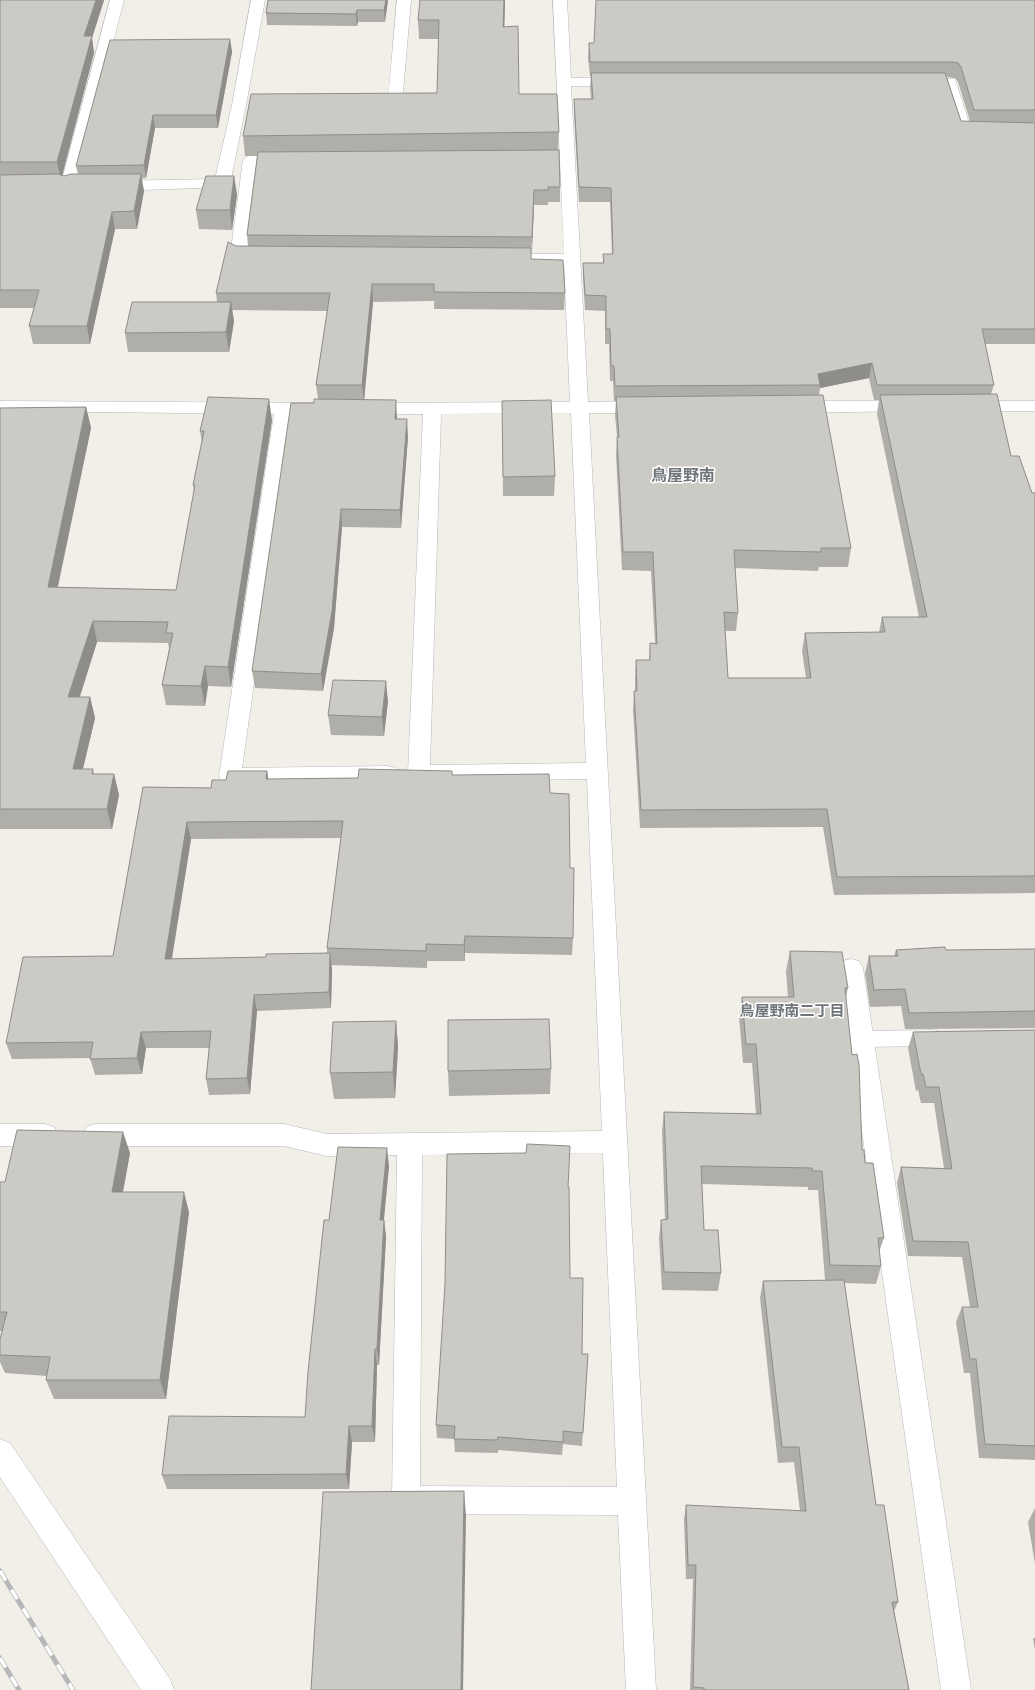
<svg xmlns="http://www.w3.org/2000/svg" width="1035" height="1690" font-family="Signika,'Noto Sans JP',sans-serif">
  <rect width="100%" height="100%" fill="#f1efe8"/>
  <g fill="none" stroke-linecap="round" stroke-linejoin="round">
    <defs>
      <path id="service" d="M934 1030 941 1032 944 1038 941 1044 934 1046 861 1047 854 1045 851 1039 854 1033 861 1031Z"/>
      <g id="minor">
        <path d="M110 0H124L76 187 74 190H62L60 187Z"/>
        <path d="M251 0H265L246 105 230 184 228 187 113 191 107 189 105 186 107 183 113 181 215 179 232 105Z"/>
        <path d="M397 0H411L402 104 400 107C391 109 380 109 371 107L369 104 371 101 388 100Z"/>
        <path d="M553 0H567L571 78H621L626 79 628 82 626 85 621 86H571L588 402 645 401 651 403 654 407 651 411 645 413H589L656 1690H626L618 1515 406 1514 396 1510 392 1500 397 1155 327 1156 284 1146H95L86 1143 83 1135 86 1127 95 1124H284L327 1134 602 1131 587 779 419 781 411 779 408 773 423 414 367 415 361 413 358 409 361 405 367 403 570 402 564 264H501L495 262 493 259 495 256 501 254H564ZM571 413 586 763 430 765 441 414ZM603 1153 617 1487 420 1486 422 1155Z"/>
        <path d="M919 78 955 79 970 126H1035V136L959 134 944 86 914 85 912 82 914 79Z"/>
        <path d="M251 155H287L292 157 295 160 292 163 258 165 247 252 263 254 265 257 263 260C253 263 242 263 232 260L230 257 243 160 246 157Z"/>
        <path d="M0 401 319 403 325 405 328 409 325 413 292 414 242 768 388 766 396 768 399 774 396 780 388 782 230 784 222 782 219 776 274 414 0 411Z"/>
        <path d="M795 401H909L915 402 918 406 915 410 909 411 795 413 789 411 786 407 789 403Z"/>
        <path d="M971 401H1035V411H971L965 410 962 406 965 402Z"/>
        <path d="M851 959 859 961 863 968 971 1690H941L839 968 843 961Z"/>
        <path d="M0 1124H45L54 1127 57 1135 54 1143 45 1146H0Z"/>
        <path d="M0 1439 10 1443 170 1679 174 1690H141L0 1477Z"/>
      </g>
    </defs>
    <use href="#service" stroke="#b5b8bc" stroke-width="1"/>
    <use href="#minor" stroke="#b5b8bc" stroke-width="1"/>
    <use href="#service" fill="#fff" fill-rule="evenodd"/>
    <use href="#minor" fill="#fff" fill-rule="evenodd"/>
    <defs>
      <g id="rail">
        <path d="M0 1571 73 1690"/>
        <path d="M0 1658 19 1690"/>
      </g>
    </defs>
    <use href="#rail" stroke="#b6b7b8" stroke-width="5"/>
    <use href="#rail" stroke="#fff" stroke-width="3.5" stroke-dasharray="11" stroke-linecap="butt"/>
  </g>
  <g fill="#afaea9" fill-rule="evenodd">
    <path d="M0 0H104L92 38 94 53 62 175 64 176 78 174 76 166 230 39 232 52 218 128H155L146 178 141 179 144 191 137 229H115L90 344H33L29 326 34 308H0Z"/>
    <path d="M268 0H388L385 22H358L357 26 267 25 266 13Z"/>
    <path d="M420 0H505L504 27 519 94 559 132 558 150 560 187V202H548V205H534L531 259 565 293 564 310 434 309V301L373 302 364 400 397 419 408 437 401 528 342 527 334 628 323 691 255 688 252 671 314 403 318 399 316 385 327 311 232 310 234 321 229 352H128L125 333 217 302 216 293 236 246H248L247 235 257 156H245L243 136 437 93 439 39H419L418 20Z"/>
    <path d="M1035 0V344H985L994 385 991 394 1011 456 1032 493H1035V893L834 895 823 827 640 828 633 710 634 691H635V678L636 660H649L650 643H655L651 571 622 570 616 455 617 437 615 415 616 401H614L613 381H610L609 344H605V311L585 310 583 277V263H603V254H612L610 202H579L574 113V99H591L590 88 591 76H590L588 58 589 43H594ZM947 77 955 78 958 82 970 121H961ZM869 378 874 400H879L877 414 919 617H882L879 632 805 633 802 651 806 678H728L725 631H736L738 613 735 568 818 571 819 567H848L851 548 819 395 820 388Z"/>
    <path d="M234 176 237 195 232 230 199 229 196 210Z"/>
    <path d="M502 401 555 476 554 496H503Z"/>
    <path d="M86 407 91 428 58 587 176 590 194 492 193 485 202 442 200 431 272 420 231 687 208 686 205 706 166 705 162 685 169 649 168 643 97 642 80 697H90L95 718 83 769H93L94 774H114L119 795 112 829H0V408Z"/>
    <path d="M388 701 384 736 331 735 328 715Z"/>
    <path d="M267 771 268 779 358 778 452 771V775L550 793 570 868 573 938 572 955 465 953V961H427V968L331 965 332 969 331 1008 257 1011 250 1094 209 1095 206 1079 209 1048H146L142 1074 95 1075 90 1058 12 1059 6 1043 113 956 143 787 211 788 226 780ZM341 838 327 948V953L266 957 172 959 191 839Z"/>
    <path d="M1035 949V1028L905 1029 901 1006 870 1007 865 973 869 956H894L896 950H946Z"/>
    <path d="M790 951 848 988 846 997 862 1150 884 1238 879 1252 881 1266 876 1284 844 1283 876 1505 898 1602 894 1611 909 1690H690L693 1579H686L684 1519 686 1505 800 1511 794 1462 778 1463 760 1298 763 1281 825 1280 818 1190H808V1187L702 1184 704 1230 721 1273 718 1291 662 1290 659 1238 661 1220H665L662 1131 664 1112 756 1114 752 1063H743L739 1017 742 997H788L786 971Z"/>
    <path d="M396 1021 398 1047 395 1098 334 1099 330 1073Z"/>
    <path d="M1035 1030V1460L979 1458 970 1373H964L956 1322 962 1307H970L962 1257 908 1256 897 1183 901 1167 944 1168 934 1103H921L918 1090 916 1091 908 1048 913 1032Z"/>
    <path d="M551 1069 550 1094 449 1096 448 1071Z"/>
    <path d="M130 1153 123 1192 189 1212 166 1399H54L46 1380 47 1376 5 1373 0 1362V1339L2 1331H0V1182H5Z"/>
    <path d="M389 1166 384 1220 386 1237 379 1365H377L375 1442H352L349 1489H167L162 1475 305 1417 329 1220Z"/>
    <path d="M570 1278 582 1354H588L582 1446 563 1444 562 1455 498 1450V1453L455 1452 454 1439 437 1438 436 1425Z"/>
    <path d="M1035 1508V1564L1028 1522Z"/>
    <path d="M1035 1637V1649L1033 1639Z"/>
  </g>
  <g fill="#8f8d8a">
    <path d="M96 0H104L92 38 94 53 61 180 57 162 84 36Z"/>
    <path d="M386 0H388L385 22 384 10Z"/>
    <path d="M504 0H505L504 46 503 27Z"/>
    <path d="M357 10 358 22 357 26 356 14Z"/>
    <path d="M230 39 232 52 218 128 216 115Z"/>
    <path d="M153 115 155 128 146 178 144 165Z"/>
    <path d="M141 174 144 191 137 229 134 211Z"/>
    <path d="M234 176 237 195 232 230 230 210Z"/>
    <path d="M534 190V205L532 252V237Z"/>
    <path d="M112 212 115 229 90 344 87 326Z"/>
    <path d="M372 284 373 302 364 402 362 385Z"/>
    <path d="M231 302 234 321 229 352 226 332Z"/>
    <path d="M872 363 869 378 820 388V385L818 374Z"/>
    <path d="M269 399 272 420 231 687 228 667Z"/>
    <path d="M396 400 397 418 396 436 395 419Z"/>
    <path d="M86 407 91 428 53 608 48 587Z"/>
    <path d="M407 419 408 437 401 528 400 510Z"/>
    <path d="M341 509 342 527 334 628 323 691 321 674Z"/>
    <path d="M93 621 97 642 73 717 68 697Z"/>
    <path d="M205 666 208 686 205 706 201 686Z"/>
    <path d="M386 681 388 701 384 736 382 717Z"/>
    <path d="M90 697 95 718 78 789 73 769Z"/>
    <path d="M267 771 270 788 266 779Z"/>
    <path d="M114 774 119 795 112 829 107 809Z"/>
    <path d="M187 822 191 839 169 975 165 959Z"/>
    <path d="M465 936V961L464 945Z"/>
    <path d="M330 953 332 969 331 1008 329 992Z"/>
    <path d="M254 995 257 1011 250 1094 247 1078Z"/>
    <path d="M396 1021 398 1047 395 1098 393 1072Z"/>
    <path d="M141 1032 146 1048 142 1074 137 1058Z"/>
    <path d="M123 1132 130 1153 119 1213 112 1192Z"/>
    <path d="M387 1148 389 1166 382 1237 380 1220Z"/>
    <path d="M184 1192 189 1212 166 1399 160 1380Z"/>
    <path d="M384 1220 386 1237 379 1365 377 1349Z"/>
    <path d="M375 1349 377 1365 375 1442 372 1426Z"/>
    <path d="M349 1426 352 1442 349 1489 346 1474Z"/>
    <path d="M464 1491 466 1516 463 1690H461Z"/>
  </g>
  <g fill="#cccac5" stroke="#8f8d8a">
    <path d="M0 0H96L84 36H92L57 162H0Z"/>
    <path d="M268 0H386L384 10H357L356 14 266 13Z"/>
    <path d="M420 0H504L503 27 518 26 519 94H557L559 132 243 136 251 94 437 93 439 20H418Z"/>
    <path d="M596 0H1035V110H974L961 67 958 63 953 62H590L589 43H594Z"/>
    <path d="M230 39 216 115H153L144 165 76 166 110 40Z"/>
    <path d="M591 73H945L961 121 1035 123V329H982L994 385H877L872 363 818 374 820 385 615 386 614 366H611L610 329H606V296L585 295 583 263H604L603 254H613L611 188 579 187 574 99H593Z"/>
    <path d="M559 150 560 187H548V190H534L532 237 247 235 258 152Z"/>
    <path d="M58 174 64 176 71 174H141L134 211 112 212 87 326H29L39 290H0V175Z"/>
    <path d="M206 176H234L230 210H196Z"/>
    <path d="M228 242 236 246 531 248V259L563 260 565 293 434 292V284H372L362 385H316L330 293H216Z"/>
    <path d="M132 302H231L226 332 125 333Z"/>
    <path d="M997 394 1011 456H1019L1032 493H1035V876L837 877 827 809 641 810 634 691H637L636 660H650V643L657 644 653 552H623L617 437H619L616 397 823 395 851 548H821V552L734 550 738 613 724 612 728 678H811L805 633 885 632 882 617H927L880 395Z"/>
    <path d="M208 397 269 399 228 667 205 666 201 686 162 685 173 633H166L168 622 93 621 68 697H90L73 769H93L92 774H114L107 809H0V408L86 407 48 587 176 590 195 485H193L204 431H200Z"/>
    <path d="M314 399 396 400 395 419H407L400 510 341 509 332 611 321 674 252 671 291 403H314Z"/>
    <path d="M551 400 555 476 503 477 502 401Z"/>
    <path d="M333 680 386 681 382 717 328 715Z"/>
    <path d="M359 769 452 771V775L549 774 550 793 569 794 570 868H574L573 938 465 936 464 945 426 944V951L327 948 343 821 187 822 165 959 266 957V954L330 953 329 992 254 995 247 1078 206 1079 211 1031 141 1032 137 1058 90 1059 93 1042 6 1043 23 957 113 956 143 787 211 788 212 780H226L228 771H267L266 779 358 778Z"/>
    <path d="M945 947 946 950 1035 949V1011L909 1013 905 989 874 990 869 956H898L896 950Z"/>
    <path d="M790 951 842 952 848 988H845L852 1055 857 1054 859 1065 862 1150H864L865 1163H873L884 1238H878L881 1266 830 1265 822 1171H812V1168L701 1166 704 1230H718L721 1273 664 1272 661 1220 668 1219 664 1112 761 1114 756 1044H746L742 997H794Z"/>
    <path d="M549 1019 551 1069 448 1071V1020Z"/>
    <path d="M396 1021 393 1072 330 1073 333 1022Z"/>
    <path d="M1035 1030V1446L985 1444 976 1359H970L962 1307H978L968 1242 913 1241 901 1167 952 1169 939 1087H926L923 1074H921L913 1032Z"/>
    <path d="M17 1130 123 1132 112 1192H184L160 1380H46L50 1357 0 1355V1339L7 1312H0V1182H5Z"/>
    <path d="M527 1144 570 1146 568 1187H569L570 1278H583L582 1354H588L583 1433 563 1431V1442L498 1437 497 1440 454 1439 455 1426 436 1425 445 1284 447 1154 526 1153Z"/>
    <path d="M338 1147 387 1148 380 1220H384L377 1349H375L372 1426H349L346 1474 162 1475 169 1416 305 1417 308 1372 324 1220H329Z"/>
    <path d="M844 1280 876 1505H884L898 1602H892L909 1690H704V1688L693 1687 696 1565H688L686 1505 806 1511 799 1447H782L763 1281Z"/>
    <path d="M464 1491 461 1690H311L323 1492Z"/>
  </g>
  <g text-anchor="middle" stroke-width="3" stroke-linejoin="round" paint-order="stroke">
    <g font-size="15" font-weight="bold" fill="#70757a" stroke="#fff">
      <text x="792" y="1016">鳥屋野南二丁目</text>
    </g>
    <g font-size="16" font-weight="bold" fill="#70757a" stroke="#fff">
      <text x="683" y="481">鳥屋野南</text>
    </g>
  </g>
</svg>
